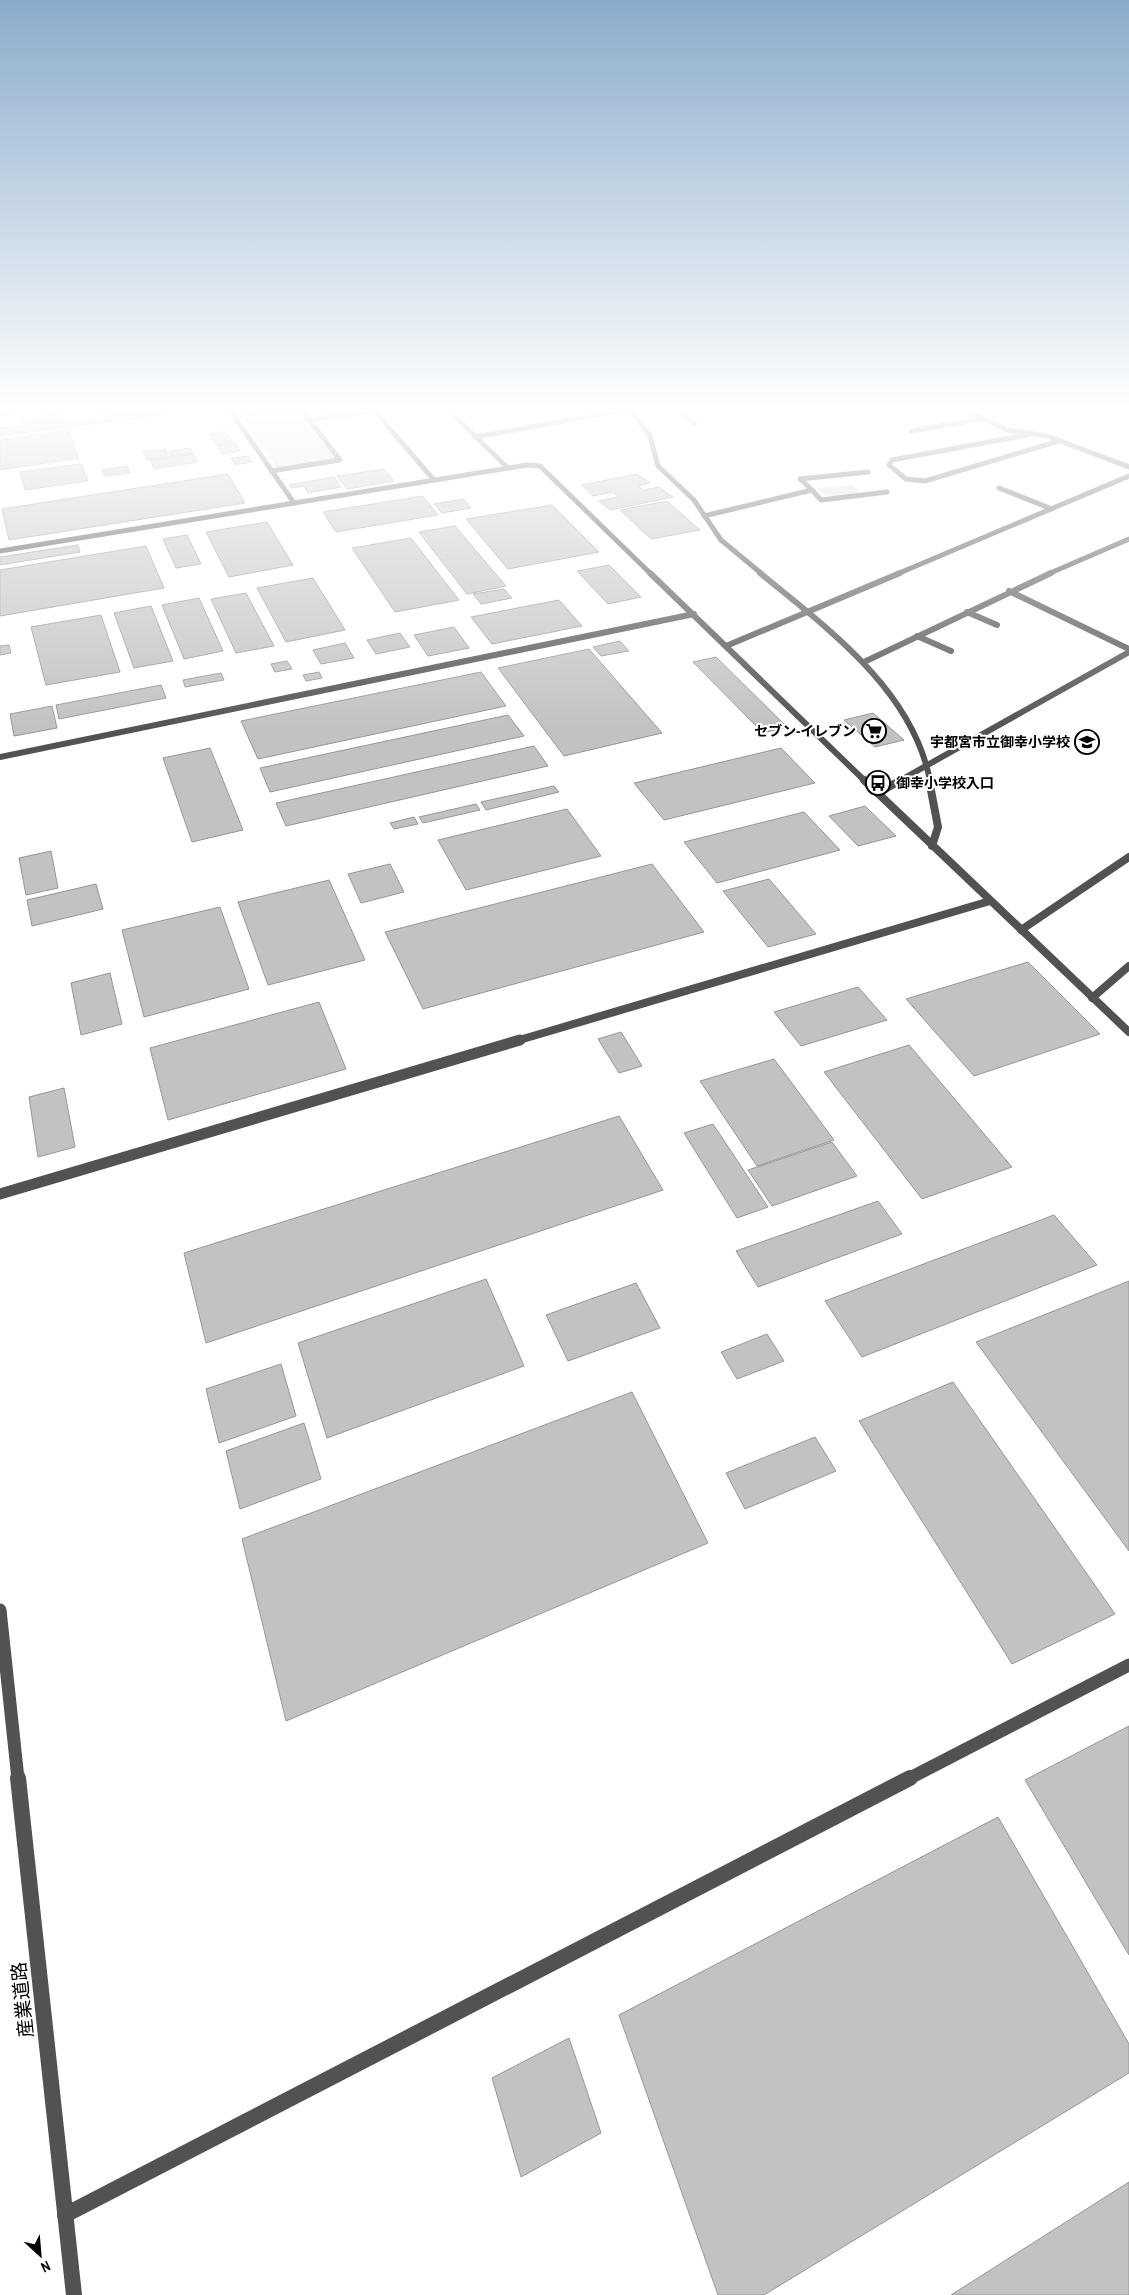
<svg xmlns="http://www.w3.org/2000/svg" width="1129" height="2295" font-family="'Archivo Narrow','Noto Sans JP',sans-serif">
  <rect width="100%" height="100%" fill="#fff"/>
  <g fill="#d9d9d9">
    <path d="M236 409H298L338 459 277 468Z"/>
    <path d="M852 485 860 493C844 495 829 500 816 488Z"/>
  </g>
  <g fill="#c2c2c2" stroke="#969696">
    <path d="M0 409H53L0 416Z"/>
    <path d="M148 409H164L167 414 0 436V428Z"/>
    <path d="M61 412 63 419 24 425 22 417Z"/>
    <path d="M68 430 79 458 0 470V440Z"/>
    <path d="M226 431 233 442 216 445 209 434Z"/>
    <path d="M235 443 240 451 222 454 217 446Z"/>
    <path d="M190 448 193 453 171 456 169 451Z"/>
    <path d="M165 449 169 457 147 460 143 452Z"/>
    <path d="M194 454 198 462 154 469 150 460Z"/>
    <path d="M248 456 252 462 235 465 231 458Z"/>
    <path d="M81 464 88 481 25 490 20 472Z"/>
    <path d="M127 466 130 473 105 476 102 470Z"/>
    <path d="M384 469 394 481 347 489 337 476Z"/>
    <path d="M228 474 245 503 9 540 2 509Z"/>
    <path d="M637 474 650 483 638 486 643 490 659 487 673 497 610 510 599 501 618 497 613 492 593 496 582 485Z"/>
    <path d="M334 477 341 487 308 493 304 486 292 488 289 485Z"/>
    <path d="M423 496 438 515 336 532 323 512Z"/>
    <path d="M463 499 471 508 442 513 434 504Z"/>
    <path d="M667 501 700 530 651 539 620 510Z"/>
    <path d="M552 505 599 552 508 569 466 519Z"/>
    <path d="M267 522 293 565 229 577 206 532Z"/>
    <path d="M455 526 506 586 467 594 419 532Z"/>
    <path d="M187 535 201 564 176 568 163 539Z"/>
    <path d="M411 538 459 600 395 612 352 548Z"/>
    <path d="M78 545 80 552 0 565V557Z"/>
    <path d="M146 546 164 588 0 616V570Z"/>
    <path d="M609 565 641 597 608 604 577 571Z"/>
    <path d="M313 578 345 630 286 642 257 588Z"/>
    <path d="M504 589 512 598 481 604 473 594Z"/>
    <path d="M246 593 274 646 236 653 211 599Z"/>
    <path d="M199 598 223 651 184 659 162 605Z"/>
    <path d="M559 600 582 626 492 644 471 617Z"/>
    <path d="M151 606 173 661 134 668 114 613Z"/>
    <path d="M101 615 120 672 46 685 31 627Z"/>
    <path d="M454 627 469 648 428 656 414 635Z"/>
    <path d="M400 633 410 647 376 654 367 640Z"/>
    <path d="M620 641 629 651 601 656 593 647Z"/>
    <path d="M345 643 354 658 321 664 313 650Z"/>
    <path d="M9 645 11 653 0 655V646Z"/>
    <path d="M589 649 662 733 564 756 498 668Z"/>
    <path d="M716 657 787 727 763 733 693 662Z"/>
    <path d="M287 661 292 669 275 672 271 664Z"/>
    <path d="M319 672 322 678 306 681 303 675Z"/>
    <path d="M481 672 506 706 258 759 241 721Z"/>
    <path d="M221 673 224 680 185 687 183 680Z"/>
    <path d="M161 685 166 698 59 719 56 705Z"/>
    <path d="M52 706 57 728 14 736 10 714Z"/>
    <path d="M873 713 904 740 875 747 844 720Z"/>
    <path d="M508 715 524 736 270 792 260 768Z"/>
    <path d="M534 746 548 766 286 826 276 803Z"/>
    <path d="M210 748 243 830 192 842 163 758Z"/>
    <path d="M781 748 815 783 664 820 634 783Z"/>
    <path d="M554 786 559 792 486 810 481 802Z"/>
    <path d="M476 804 480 810 423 823 419 817Z"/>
    <path d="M865 806 896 836 858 846 829 816Z"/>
    <path d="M567 809 601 856 466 890 438 840Z"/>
    <path d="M804 812 840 850 717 883 684 842Z"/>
    <path d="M414 817 418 824 394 829 390 823Z"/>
    <path d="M51 851 58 888 26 895 19 858Z"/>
    <path d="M390 864 404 892 361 903 348 874Z"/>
    <path d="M652 864 704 932 423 1009 385 932Z"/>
    <path d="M769 879 816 934 768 947 723 891Z"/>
    <path d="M329 880 365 960 268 985 238 902Z"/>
    <path d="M96 884 103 909 32 926 27 900Z"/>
    <path d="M220 907 249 989 144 1017 122 930Z"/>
    <path d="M1028 962 1100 1034 974 1076 906 999Z"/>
    <path d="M110 973 122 1024 81 1035 71 983Z"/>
    <path d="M858 987 887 1020 801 1046 774 1012Z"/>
    <path d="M319 1002 346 1069 168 1120 150 1048Z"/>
    <path d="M621 1032 642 1066 619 1073 598 1039Z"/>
    <path d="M909 1045 1012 1167 922 1199 824 1072Z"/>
    <path d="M774 1059 834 1140 757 1166 700 1081Z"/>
    <path d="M64 1088 75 1147 38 1157 29 1097Z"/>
    <path d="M619 1116 663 1190 206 1343 184 1253Z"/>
    <path d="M713 1124 768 1207 737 1218 684 1133Z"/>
    <path d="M832 1142 857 1176 772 1206 748 1170Z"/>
    <path d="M878 1201 902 1234 758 1287 736 1251Z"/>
    <path d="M1054 1215 1097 1265 862 1357 825 1301Z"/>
    <path d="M486 1279 524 1366 327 1438 298 1343Z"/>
    <path d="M1129 1281V1551L976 1342Z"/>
    <path d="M636 1283 660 1328 568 1361 546 1315Z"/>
    <path d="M767 1334 784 1361 737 1379 721 1352Z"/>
    <path d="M281 1364 296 1416 219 1443 206 1389Z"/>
    <path d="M953 1382 1115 1614 1012 1664 859 1421Z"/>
    <path d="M632 1392 708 1543 286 1721 242 1539Z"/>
    <path d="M304 1423 321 1479 240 1509 226 1451Z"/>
    <path d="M815 1437 836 1471 745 1509 726 1473Z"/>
    <path d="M1129 1726V1955L1025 1780Z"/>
    <path d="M998 1817 1129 2044V2073L764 2295H718L619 2015Z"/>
    <path d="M569 2038 601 2133 521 2177 492 2078Z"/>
    <path d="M1129 2182V2295H951Z"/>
  </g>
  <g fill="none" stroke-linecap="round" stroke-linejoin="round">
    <g stroke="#525252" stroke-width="5">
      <path d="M373 409 434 480"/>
      <path d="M630 409 650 436 658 466 694 500 721 540 762 574"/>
      <path d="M678 409 695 423"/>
      <path d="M719 409H743"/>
      <path d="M963 409 1007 430 1047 436 1129 467"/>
      <path d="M309 420 388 409"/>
      <path d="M911 431 981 419"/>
      <path d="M1032 434 892 460 889 465 906 479 925 481 1059 441"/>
      <path d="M476 437 630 409"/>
      <path d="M476 437 508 468"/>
      <path d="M271 471 340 460 301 409"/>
      <path d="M999 488 1052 509"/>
      <path d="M812 490 800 479 868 472"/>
      <path d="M704 516 812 490 821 500 887 492"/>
      <path d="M897 574 1129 476"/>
      <path d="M1048 574 1129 539"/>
    </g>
    <g stroke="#525252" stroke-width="6">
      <path d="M760 573C827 628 913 690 930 781"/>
      <path d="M1009 591 1129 649"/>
      <path d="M967 612 997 625"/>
      <path d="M917 636 951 651"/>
      <path d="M726 646 900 573"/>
      <path d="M864 662 1051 573"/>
      <path d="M0 757 694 614"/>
      <path d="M899 781 1129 652"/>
    </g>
    <g stroke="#525252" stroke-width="8">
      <path d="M929 780 938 827 932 846"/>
      <path d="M878 793 901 780"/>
      <path d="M1021 930 1129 857"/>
      <path d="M1092 998 1129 966"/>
      <path d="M516 1041 990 901"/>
    </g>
    <path stroke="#525252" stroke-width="11" d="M0 1194 520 1040"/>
    <g stroke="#525252" stroke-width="5">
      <path d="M229 409 294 503"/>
      <path d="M448 409 476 437"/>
      <path d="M0 551 527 465 540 466 651 574"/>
    </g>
    <path stroke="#525252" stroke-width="6" d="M650 573 865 781"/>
    <path stroke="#525252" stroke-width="8" d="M864 780 1129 1032"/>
    <g stroke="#525252" stroke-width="13">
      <path d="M0 1610 18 1779"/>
      <path d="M908 1779 1129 1665"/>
    </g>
    <g stroke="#525252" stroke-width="16">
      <path d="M18 1778 74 2295"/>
      <path d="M65 2215 910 1778"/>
    </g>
  </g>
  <linearGradient id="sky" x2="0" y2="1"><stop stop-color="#8baccb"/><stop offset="0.56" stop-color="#fff"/><stop offset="1" stop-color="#fff" stop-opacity="0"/></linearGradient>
  <rect width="1129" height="730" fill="url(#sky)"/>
  <defs>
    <symbol id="supermarket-ring" viewBox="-11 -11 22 22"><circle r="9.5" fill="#fff" stroke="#000" stroke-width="1.5"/><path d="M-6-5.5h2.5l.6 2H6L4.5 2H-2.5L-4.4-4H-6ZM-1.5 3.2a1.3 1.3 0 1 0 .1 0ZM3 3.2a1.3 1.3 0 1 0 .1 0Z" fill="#000"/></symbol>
    <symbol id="school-ring" viewBox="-11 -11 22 22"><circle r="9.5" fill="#fff" stroke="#000" stroke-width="1.5"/><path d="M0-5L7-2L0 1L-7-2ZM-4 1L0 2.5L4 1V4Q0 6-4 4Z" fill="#000"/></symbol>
    <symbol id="bus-ring" viewBox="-11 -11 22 22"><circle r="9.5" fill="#fff" stroke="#000" stroke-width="1.5"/><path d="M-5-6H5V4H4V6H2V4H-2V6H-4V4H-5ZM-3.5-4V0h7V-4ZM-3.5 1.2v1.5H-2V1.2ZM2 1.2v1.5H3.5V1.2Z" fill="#000"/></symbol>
  </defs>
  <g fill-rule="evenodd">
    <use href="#supermarket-ring" x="860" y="717" width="28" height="28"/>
    <use href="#school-ring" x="1073" y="728" width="28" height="28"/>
    <use href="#bus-ring" x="864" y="769" width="28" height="28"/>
  </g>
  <g text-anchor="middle" stroke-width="4" stroke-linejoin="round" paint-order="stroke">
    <g font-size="14" font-weight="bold" fill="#000" stroke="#fff" text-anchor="end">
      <text x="856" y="736">セブン-イレブン</text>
      <text x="1070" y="747">宇都宮市立御幸小学校</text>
      <text x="896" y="788" text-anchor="start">御幸小学校入口</text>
    </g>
    <g font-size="19" fill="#000" stroke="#fff">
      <text transform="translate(22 2000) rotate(-96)" y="7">産業道路</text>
    </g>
  </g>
  <g transform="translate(40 2255) rotate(154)" stroke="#ffffff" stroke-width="4" paint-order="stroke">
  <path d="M0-4L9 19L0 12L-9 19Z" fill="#000000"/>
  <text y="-8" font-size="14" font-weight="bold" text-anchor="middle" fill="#000000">N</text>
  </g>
</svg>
